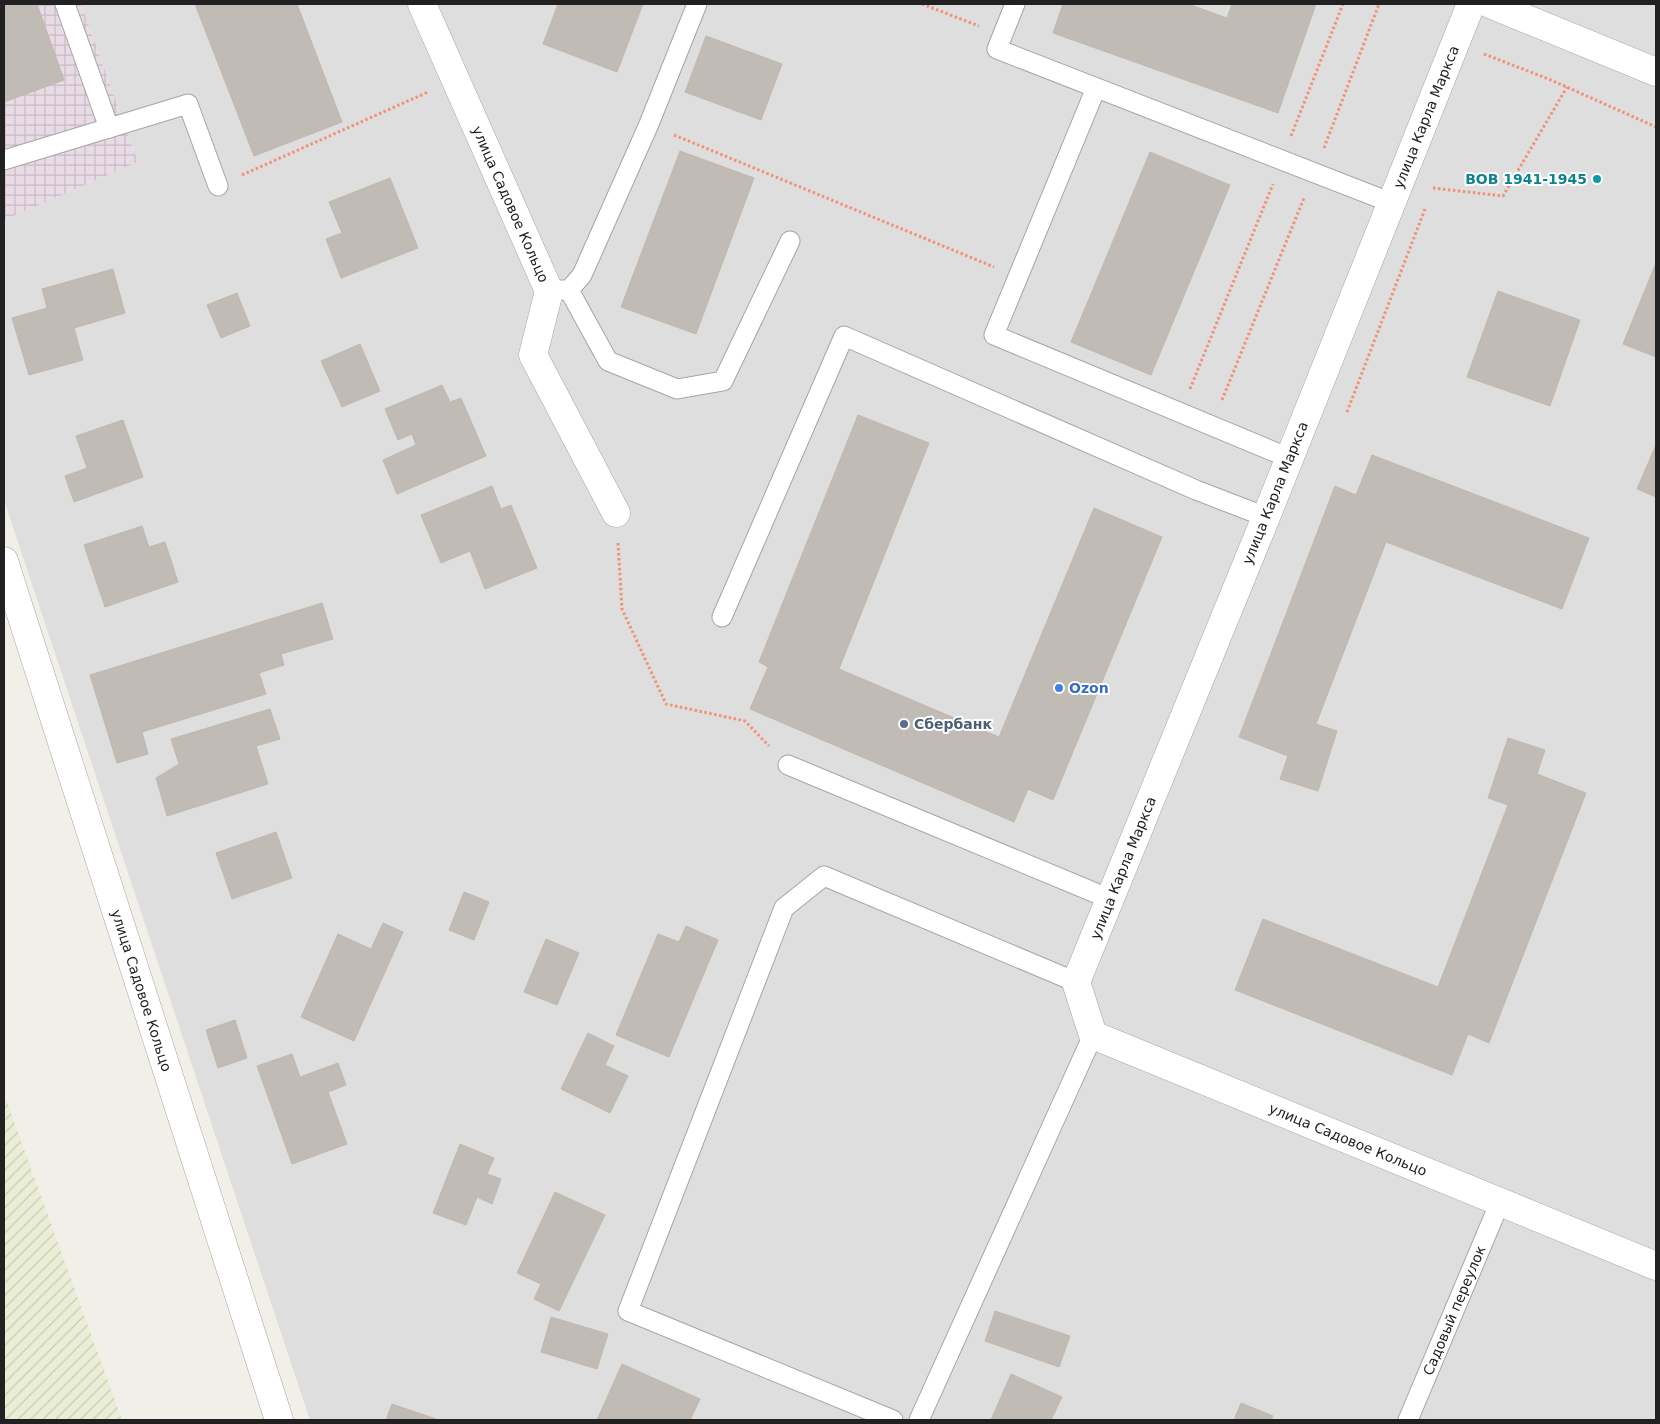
<svg xmlns="http://www.w3.org/2000/svg" width="1660" height="1424" font-family="'DejaVu Sans',sans-serif">
  <defs>
    <pattern id="industrial-grid" width="8" height="8" patternUnits="userSpaceOnUse" patternTransform="scale(1.25)"><rect width="8" height="8" fill="#e9dbe5"/><path d="M0 4h8M4 0v8" fill="none" stroke="#c8bcc4"/></pattern>
    <pattern id="farmland-furrows" width="10" height="10" patternUnits="userSpaceOnUse" patternTransform="scale(1.25)"><rect width="10" height="10" fill="#eaeed5"/><path d="M-1 1l2-2M0 10L10 0M9 11l2-2" fill="none" stroke="#c8ccb7"/></pattern>
  </defs>
  <rect width="100%" height="100%" fill="#f1efe8"/>
  <path fill="#dfdede" d="M81 4H1656V1420H310L4 500V220L138 162Z"/>
  <path fill="url(#industrial-grid)" d="M4 4H81L138 162 4 220Z"/>
  <path fill="url(#farmland-furrows)" d="M4 1094 122 1420H4Z"/>
  <g fill="#c1bbb5" stroke="#c2b7ab">
    <path d="M4 4H37L64 80 4 102Z"/>
    <path d="M195 4H297L342 122 254 156Z"/>
    <path d="M558 4H643L617 72 543 44Z"/>
    <path d="M1063 4H1188L1227 18 1232 4H1316L1278 113 1053 33Z"/>
    <path d="M706 36 782 64 761 120 685 92Z"/>
    <path d="M680 151 754 178 696 334 621 307Z"/>
    <path d="M1150 152 1230 185 1151 375 1071 342Z"/>
    <path d="M390 178 418 248 341 278 326 239 342 233 329 202Z"/>
    <path d="M1656 263V357L1623 344Z"/>
    <path d="M113 269 125 313 74 328 83 360 29 375 12 318 47 308 42 289Z"/>
    <path d="M1498 291 1580 320 1550 406 1467 377Z"/>
    <path d="M237 293 250 326 221 338 207 305Z"/>
    <path d="M360 344 380 391 342 407 321 361Z"/>
    <path d="M442 385 450 402 461 398 486 456 397 494 383 460 416 445 412 434 398 440 385 409Z"/>
    <path d="M858 415 929 443 839 669 999 737 1094 508 1162 537 1053 800 1028 789 1014 822 750 709 768 667 759 662Z"/>
    <path d="M123 420 143 477 74 502 65 476 87 468 76 436Z"/>
    <path d="M1656 445V497L1637 489Z"/>
    <path d="M1372 455 1589 538 1562 609 1386 542 1316 724 1337 731 1318 791 1280 779 1288 756 1239 737 1335 486 1356 495Z"/>
    <path d="M492 486 501 509 511 505 537 568 485 589 470 551 441 563 421 515Z"/>
    <path d="M142 526 149 547 165 542 178 582 105 607 84 545Z"/>
    <path d="M322 603 333 639 281 654 284 665 259 673 266 694 142 732 148 754 117 763 90 675Z"/>
    <path d="M270 709 280 739 256 746 268 784 167 816 156 778 179 764 171 739Z"/>
    <path d="M1508 738 1545 750 1537 774 1586 793 1489 1043 1468 1034 1452 1075 1235 990 1263 919 1438 987 1508 805 1488 798Z"/>
    <path d="M276 832 292 878 232 899 216 853Z"/>
    <path d="M464 892 489 902 474 940 449 930Z"/>
    <path d="M383 923 403 932 354 1041 301 1017 338 934 371 949Z"/>
    <path d="M686 926 718 940 669 1057 616 1035 658 934 679 942Z"/>
    <path d="M546 939 579 953 557 1005 524 992Z"/>
    <path d="M235 1020 247 1058 218 1068 206 1030Z"/>
    <path d="M588 1033 614 1046 605 1065 628 1076 610 1113 561 1089Z"/>
    <path d="M292 1054 300 1077 338 1063 346 1085 328 1092 347 1144 292 1164 257 1066Z"/>
    <path d="M460 1144 494 1158 487 1174 501 1179 492 1204 477 1197 466 1225 433 1213Z"/>
    <path d="M555 1192 605 1215 559 1311 534 1299 541 1284 517 1273Z"/>
    <path d="M995 1311 1070 1336 1059 1367 985 1341Z"/>
    <path d="M551 1317 608 1334 597 1369 541 1352Z"/>
    <path d="M622 1364 700 1399 690 1420H597Z"/>
    <path d="M1011 1374 1062 1397 1051 1420H991Z"/>
    <path d="M1241 1403 1273 1416 1271 1420H1234Z"/>
    <path d="M392 1404 439 1420H386Z"/>
  </g>
  <g fill="none" stroke-linecap="round" stroke-linejoin="round">
    <defs>
      <g id="service">
        <path d="M65 4 109 128"/>
        <path d="M1015 4 997 49 1392 203"/>
        <path d="M1096 88 994 335 1289 458"/>
        <path d="M4 160 188 104 218 186"/>
        <path d="M557 290H569L582 275 649 124 697 4"/>
        <path d="M569 290 608 361 677 389 723 381 790 241"/>
        <path d="M722 617 844 336 1196 490 1266 517"/>
        <path d="M788 765 1110 899"/>
        <path d="M893 1420 628 1311 784 908 824 876 1076 982"/>
        <path d="M919 1420 1093 1035"/>
        <path id="s1" d="M1408 1420 1500 1202"/>
      </g>
      <g id="minor">
        <path id="s2" d="M422 4 549 291 533 355 616 513"/>
        <path id="s3" d="M1471 4 1266 517 1076 982 1093 1035 1656 1266"/>
        <path d="M1490 4 1656 72"/>
        <path id="s4" d="M4 561 279 1420"/>
      </g>
    </defs>
    <use href="#service" stroke="#a5a5a5" stroke-width="21"/>
    <use href="#minor" stroke="#a5a5a5" stroke-width="29"/>
    <g stroke="#f29078" stroke-width="3" stroke-dasharray="2.5 2.5" stroke-linecap="butt">
      <path d="M922 4 979 26"/>
      <path d="M1484 54 1551 80 1656 127"/>
      <path d="M674 135 994 267"/>
      <path d="M1291 136 1343 4"/>
      <path d="M1324 148 1379 4"/>
      <path d="M242 175 428 92"/>
      <path d="M1433 188 1503 196 1567 87"/>
      <path d="M1190 389 1273 184"/>
      <path d="M1222 400 1304 198"/>
      <path d="M1347 412 1425 209"/>
      <path d="M618 543 622 609 666 704 745 721 769 746"/>
    </g>
    <use href="#service" stroke="#fff" stroke-width="19"/>
    <use href="#minor" stroke="#fff" stroke-width="28"/>
  </g>
  <circle fill="#0f9aa8" stroke="#fff" stroke-width="2" cx="1597" cy="179" r="5"/>
  <circle fill="#3f7fe0" stroke="#fff" stroke-width="2" cx="1059" cy="688" r="5"/>
  <circle fill="#5c6f8a" stroke="#fff" stroke-width="2" cx="904" cy="724" r="5"/>
  <g text-anchor="middle" stroke-width="4" stroke-linejoin="round" paint-order="stroke">
    <g font-size="14" fill="#212121" stroke="#fff">
      <text transform="translate(1426 117) rotate(-68)" y="5">улица Карла Маркса</text>
      <text dy="5" stroke="none"><textPath href="#s2" startOffset="219">улица Садовое Кольцо</textPath></text>
      <text transform="translate(1275 493) rotate(-68)" y="5">улица Карла Маркса</text>
      <text transform="translate(1123 868) rotate(-68)" y="5">улица Карла Маркса</text>
      <text dy="5" stroke="none"><textPath href="#s4" startOffset="451">улица Садовое Кольцо</textPath></text>
      <text dy="5" stroke="none"><textPath href="#s3" startOffset="1386">улица Садовое Кольцо</textPath></text>
      <text dy="5" stroke="none"><textPath href="#s1" startOffset="119">Садовый переулок</textPath></text>
    </g>
    <g font-size="14" font-weight="bold" fill="#0d838f" stroke="#fff" text-anchor="end">
      <text x="1587" y="184">ВОВ 1941-1945</text>
    </g>
    <g font-size="14" font-weight="bold" fill="#366cbe" stroke="#fff" text-anchor="start">
      <text x="1069" y="693">Ozon</text>
    </g>
    <g font-size="14" font-weight="bold" fill="#4e5e75" stroke="#fff" text-anchor="start">
      <text x="914" y="729">Сбербанк</text>
    </g>
  </g>
  <rect width="1660" height="1424" fill="none" stroke="#212121" stroke-width="10"/>
</svg>
